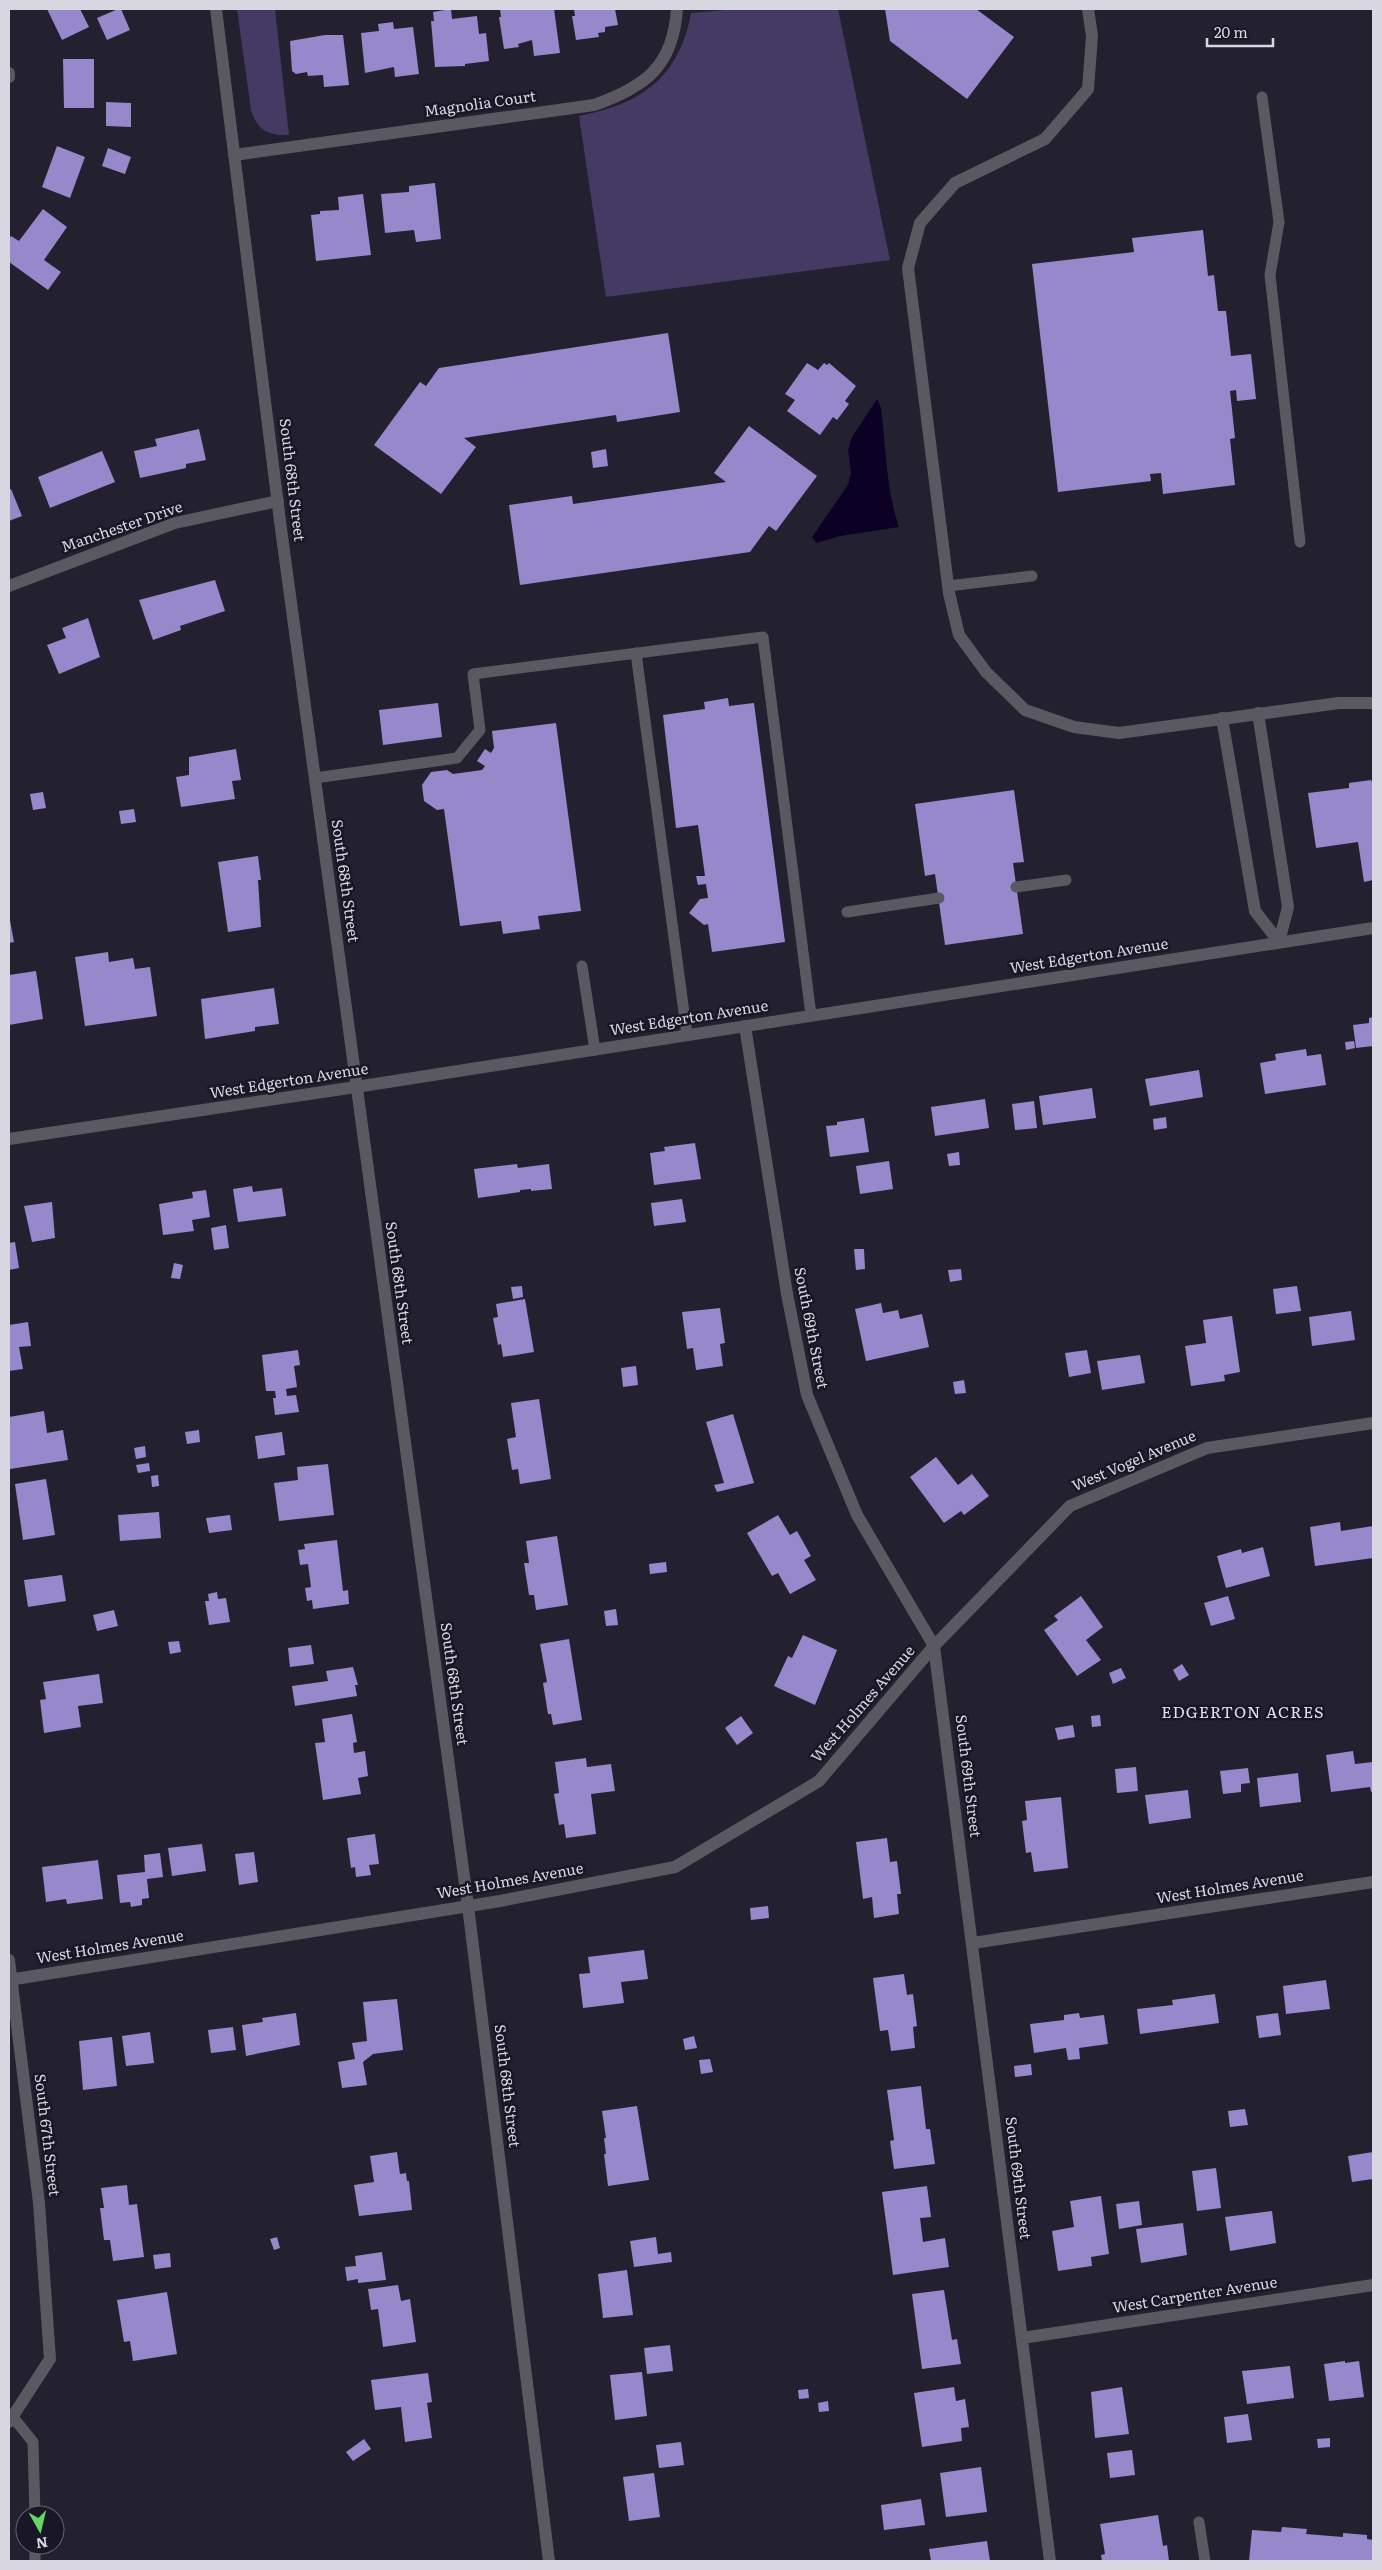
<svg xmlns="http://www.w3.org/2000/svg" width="1382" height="2570" font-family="Literata,serif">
  <rect width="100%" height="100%" fill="#232030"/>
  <g fill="#443a63">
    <path d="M237 9H275L289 135C268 136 257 130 251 110Z"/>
    <path d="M737 9H838L890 260 606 297 579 116C641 104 679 78 691 13Z"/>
  </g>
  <path fill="#0c0025" d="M877 399 881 408C886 447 886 490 899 527L840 536 816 543 812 537 848 485 851 473 848 450 852 437Z"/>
  <g fill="#9688cb">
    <path d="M47 9H80L89 27 62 40Z"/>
    <path d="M118 9H121L130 30 107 40 97 18Z"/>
    <path d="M451 9 452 19 477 16 479 34 486 33 489 61 465 64V66L435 67 431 21H434L433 12Z"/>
    <path d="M500 9H554L560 53 534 56 532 40 518 44 519 47 504 49 499 17H501Z"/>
    <path d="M574 9H615L618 25 605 27V32L598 33 599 37 576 40 572 16H575Z"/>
    <path d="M885 9H976L1014 37 967 99 890 41Z"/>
    <path d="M393 22 394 29 413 27 419 74 395 77 394 67 365 73 361 33 379 31 378 24Z"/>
    <path d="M325 35H343L349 85 324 87 323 75 308 76 307 72 296 74 292 71 290 41Z"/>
    <path d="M63 59H94V108H64Z"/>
    <path d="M106 102 131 103V127L106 126Z"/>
    <path d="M57 146 85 157 70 198 42 187Z"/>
    <path d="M108 148 131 157 125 174 102 166Z"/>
    <path d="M435 183 441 239 416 242 414 230 385 233 381 194 409 192V186Z"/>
    <path d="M363 194 371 255 316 261 311 215 320 214V211L339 210 338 197Z"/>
    <path d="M43 209 67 227 44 260 61 272 48 290 9 262V239L11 236 19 241Z"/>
    <path d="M1203 230 1208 276 1214 275 1218 311H1226L1231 356 1251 354 1256 399 1237 401 1236 390 1230 391 1235 438 1230 439 1235 485 1163 494 1161 473 1150 474 1151 481 1058 492 1032 264 1134 252 1132 238Z"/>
    <path d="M668 333 680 412 617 422 616 415 464 438 476 447 441 494 374 445 420 382 426 386 439 368Z"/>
    <path d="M807 363 818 370 824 363 827 365 829 363 856 386 845 401 849 404 837 420 833 417 820 435 787 411 795 400 785 394Z"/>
    <path d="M749 426 817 476 776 531 769 526 750 552 520 585 509 505 572 496 573 504 726 482 714 473Z"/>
    <path d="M199 429 206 460 186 464V468L140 478 134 451 157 446 155 439Z"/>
    <path d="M606 449 608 466 593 468 591 452Z"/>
    <path d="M102 451 115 482 50 508 38 477Z"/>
    <path d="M11 489 22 516 9 521V490Z"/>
    <path d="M215 580 225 611 180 626 181 630 153 640 139 600Z"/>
    <path d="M88 618 100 657 59 674 47 645 66 638 62 628Z"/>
    <path d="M728 698 729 706 754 703 785 942 712 952 708 924 704 925 689 913 700 899 708 898 706 884 698 885 696 876H705L698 825 676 828 663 715 705 709 704 702Z"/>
    <path d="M438 703 442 737 383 745 379 710Z"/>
    <path d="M556 723 581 911 538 916 540 929 503 934 501 921 460 926 444 809 437 810 424 801 422 785 431 772 447 770 453 774 482 770 485 766 477 761 485 749 491 753 494 748 492 731Z"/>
    <path d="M236 749 241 780 232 781 235 799 181 807 176 777 189 775V757Z"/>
    <path d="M1371 780 1373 784V880L1364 882 1358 842 1316 848 1308 793 1349 788V783Z"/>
    <path d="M1014 790 1024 862 1013 863 1023 934 945 945 935 874 925 876 915 804Z"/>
    <path d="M43 792 46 808 33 810 30 794Z"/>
    <path d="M134 809 136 822 121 824 119 811Z"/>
    <path d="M258 856 261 880H258L261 927 228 932 218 862Z"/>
    <path d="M9 915 14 942 9 943Z"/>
    <path d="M108 952 109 962 133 958 135 969 150 967 157 1016 85 1026 75 957Z"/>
    <path d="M36 971 43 1019 9 1025V975Z"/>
    <path d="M274 988 279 1024 255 1027V1031L205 1039 201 999Z"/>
    <path d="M1373 1017V1046L1356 1048 1353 1025 1369 1023V1018Z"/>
    <path d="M1354 1041 1355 1048 1346 1050 1345 1042Z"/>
    <path d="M1306 1049 1307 1056 1321 1054 1326 1085 1265 1094 1260 1063 1276 1060 1275 1054Z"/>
    <path d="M1199 1070 1203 1097 1150 1106 1145 1079Z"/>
    <path d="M1092 1088 1096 1118 1043 1125 1039 1096Z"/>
    <path d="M985 1099 989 1128 935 1136 931 1107Z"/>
    <path d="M1034 1101 1037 1128 1015 1130 1012 1104Z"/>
    <path d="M1166 1117 1167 1128 1154 1130 1153 1119Z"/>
    <path d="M864 1118 869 1152 830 1157 826 1126 837 1125V1122Z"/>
    <path d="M695 1143 701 1179 654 1185 650 1153 665 1151 664 1147Z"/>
    <path d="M959 1152 960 1165 949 1166 947 1154Z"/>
    <path d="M889 1161 893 1189 860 1194 856 1166Z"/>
    <path d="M517 1164 518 1168 549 1164 552 1189 531 1191V1189L520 1190V1192L478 1198 474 1169Z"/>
    <path d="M252 1186 253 1192 282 1188 286 1216 238 1222 233 1189Z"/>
    <path d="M206 1190 210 1217 192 1220 194 1231 163 1235 159 1204 193 1198 192 1192Z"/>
    <path d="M682 1199 686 1222 654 1226 651 1203Z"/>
    <path d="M52 1202 55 1238 32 1242 24 1206Z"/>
    <path d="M226 1225 229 1248 214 1250 211 1228Z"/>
    <path d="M15 1242 19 1268 9 1270V1243Z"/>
    <path d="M854 1249H864L865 1269 856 1270Z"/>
    <path d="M174 1263 183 1265 180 1279 171 1278Z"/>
    <path d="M961 1269 962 1280 950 1282 948 1270Z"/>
    <path d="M522 1286 523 1297 513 1299 511 1287Z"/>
    <path d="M1297 1286 1301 1311 1276 1314 1273 1289Z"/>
    <path d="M525 1299 534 1352 503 1357 501 1344 498 1345 493 1318 498 1317 496 1304Z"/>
    <path d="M881 1303 883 1313 898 1310 900 1319 922 1314 929 1347 866 1361 855 1309Z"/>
    <path d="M720 1308 725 1343 720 1344 723 1366 696 1370 693 1348 687 1349 682 1312Z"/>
    <path d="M1351 1311 1355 1340 1312 1346 1309 1317Z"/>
    <path d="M1232 1316 1240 1372 1224 1375 1225 1381 1191 1386 1185 1346 1206 1343 1203 1320Z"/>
    <path d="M28 1322 31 1346 19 1347 23 1369 9 1371V1325Z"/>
    <path d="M298 1350 300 1365 294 1366 297 1387 286 1389 287 1396 296 1395 299 1412 275 1415 273 1398H276L275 1391H266L262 1355Z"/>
    <path d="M1087 1350 1091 1373 1069 1377 1065 1353Z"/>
    <path d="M1140 1355 1145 1383 1102 1390 1097 1361Z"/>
    <path d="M636 1366 638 1385 623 1387 621 1368Z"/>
    <path d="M964 1380 966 1393 955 1394 953 1382Z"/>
    <path d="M539 1399 551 1479 520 1484 518 1469 512 1470 507 1439 516 1437 511 1403Z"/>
    <path d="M44 1411 47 1433 63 1430 68 1460 10 1469 9 1417Z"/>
    <path d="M733 1414 754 1483 717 1492 714 1485 724 1483 706 1422Z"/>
    <path d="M199 1430 200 1442 187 1444 185 1432Z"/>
    <path d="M282 1432 285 1455 258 1459 255 1436Z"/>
    <path d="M145 1446 146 1457 136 1459 134 1448Z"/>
    <path d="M936 1457 958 1485 972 1474 989 1496 964 1515 961 1511 944 1523 910 1477Z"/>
    <path d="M149 1463 150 1471 138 1473 136 1465Z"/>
    <path d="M328 1464 334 1515 279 1521 274 1483 298 1480 297 1467Z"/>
    <path d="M158 1475 159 1486 152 1487 151 1476Z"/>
    <path d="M46 1479 55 1535 23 1540 15 1484Z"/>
    <path d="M159 1512 161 1538 120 1541 118 1515Z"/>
    <path d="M230 1515 232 1530 209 1533 206 1518Z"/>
    <path d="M778 1515 790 1535 797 1531 811 1556 804 1560 816 1580 790 1594 778 1573 772 1576 747 1533Z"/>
    <path d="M1340 1522 1341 1531 1373 1526V1558L1315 1566 1310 1527Z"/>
    <path d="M557 1536 568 1605 536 1610 534 1595H529L524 1563H529L526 1541Z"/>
    <path d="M337 1540 343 1591 348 1590 349 1604 313 1609 312 1600 307 1601 305 1588 311 1587 308 1564 300 1565 298 1550 305 1549 304 1544Z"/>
    <path d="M1263 1547 1270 1576 1226 1588 1217 1556 1241 1549 1242 1553Z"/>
    <path d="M666 1562 667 1572 650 1574 649 1564Z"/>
    <path d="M62 1575 66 1601 28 1607 24 1580Z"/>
    <path d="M217 1592 218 1599 226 1598 230 1622 209 1625 205 1601H209L208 1594Z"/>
    <path d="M1081 1596 1103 1627 1086 1640 1101 1660 1077 1676 1044 1630 1058 1620 1054 1616Z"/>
    <path d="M1228 1596 1235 1619 1211 1626 1204 1603Z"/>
    <path d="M616 1609 618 1625 606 1626 604 1611Z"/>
    <path d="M114 1610 118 1626 97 1631 93 1615Z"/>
    <path d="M803 1635 837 1650 815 1705 774 1686 788 1656 792 1658Z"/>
    <path d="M569 1639 582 1720 553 1725 551 1714H548L543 1683 547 1682 540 1644Z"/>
    <path d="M179 1641 181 1652 170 1654 168 1642Z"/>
    <path d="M311 1645 314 1664 290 1667 288 1648Z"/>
    <path d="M1182 1664 1189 1675 1179 1681 1173 1670Z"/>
    <path d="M353 1667 358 1685H355L357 1696 295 1706 292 1686 328 1681 326 1671Z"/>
    <path d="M1121 1668 1126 1678 1113 1684 1109 1673Z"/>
    <path d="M99 1674 103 1703 78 1706 81 1727 44 1733 40 1700 46 1699 43 1682Z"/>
    <path d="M352 1714 357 1742 353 1743 354 1753 365 1751 368 1776 358 1778 361 1794 323 1800 315 1743 325 1742 322 1719Z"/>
    <path d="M1100 1715 1101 1726 1092 1727 1091 1716Z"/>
    <path d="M741 1716 753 1733 737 1745 725 1728Z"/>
    <path d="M1073 1725 1075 1737 1058 1740 1055 1728Z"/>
    <path d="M1353 1751 1355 1764 1373 1762V1791L1371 1792 1370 1787 1331 1792 1326 1755Z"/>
    <path d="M586 1758 587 1767 611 1764 615 1791 591 1794 596 1834 566 1838 564 1824 559 1825 554 1794 559 1793 555 1762Z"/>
    <path d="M1136 1767 1138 1791 1117 1793 1115 1769Z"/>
    <path d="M1248 1768 1250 1783 1241 1784V1792L1223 1794 1220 1771Z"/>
    <path d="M1298 1773 1301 1802 1260 1807 1257 1778Z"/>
    <path d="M1188 1790 1191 1818 1149 1824 1145 1795Z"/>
    <path d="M1061 1797 1068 1868 1034 1872 1031 1852 1026 1853 1022 1821 1027 1820 1025 1801Z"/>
    <path d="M375 1834 379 1864 369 1865 371 1875 356 1877 355 1867 351 1868 347 1838Z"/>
    <path d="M887 1838 890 1862 897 1861 901 1894H897L899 1914 874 1918 872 1897 863 1899 856 1842Z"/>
    <path d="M202 1844 206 1871 172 1876 168 1848Z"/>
    <path d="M254 1852 258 1882 239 1885 235 1854Z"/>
    <path d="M160 1853 163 1877 147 1879 149 1898 142 1899V1905L131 1907 130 1902 120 1903 117 1875 145 1872 144 1855Z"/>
    <path d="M98 1860 103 1899 67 1904 66 1899 46 1902 42 1867Z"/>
    <path d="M768 1906 769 1918 751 1920 750 1908Z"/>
    <path d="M644 1950 648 1979 621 1982 624 2003 583 2008 579 1974 590 1973 588 1957Z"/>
    <path d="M904 1974 907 1995 913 1994 917 2026 913 2027 915 2048 891 2051 888 2030 880 2031 873 1978Z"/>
    <path d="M1326 1980 1330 2009 1286 2014 1283 1986Z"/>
    <path d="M1215 1994 1219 2023 1140 2034 1137 2009 1173 2005 1172 2000Z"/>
    <path d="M397 1999 403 2050 373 2054 363 2062 367 2085 342 2088 338 2062 355 2059 352 2043 367 2041 363 2002Z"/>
    <path d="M296 2013 300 2045 246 2056 242 2025 263 2022 262 2018Z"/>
    <path d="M1079 2013 1080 2018 1104 2015 1108 2044 1079 2048 1080 2059 1068 2060 1066 2048 1034 2053 1030 2024 1064 2020V2015Z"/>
    <path d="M1278 2013 1281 2035 1259 2038 1256 2016Z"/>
    <path d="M233 2027 236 2050 211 2053 208 2030Z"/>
    <path d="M150 2032 154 2063 126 2066 122 2036Z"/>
    <path d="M694 2036 697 2048 685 2050 683 2039Z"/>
    <path d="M112 2037 117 2086 83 2090 79 2041Z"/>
    <path d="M710 2059 713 2072 701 2074 699 2060Z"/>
    <path d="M1031 2064 1032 2075 1015 2077 1014 2066Z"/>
    <path d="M921 2086 926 2129H930L935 2164 894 2169 890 2141 894 2140 887 2090Z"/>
    <path d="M637 2106 649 2180 608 2186 604 2154H606L604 2138H606L602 2111Z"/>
    <path d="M1245 2109 1248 2125 1230 2127 1228 2111Z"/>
    <path d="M397 2152 400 2174 406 2173 407 2181H409L412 2210 359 2216 354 2185 374 2182 370 2156Z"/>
    <path d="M1373 2152V2179L1352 2182 1348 2156Z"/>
    <path d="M1216 2168 1221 2208 1197 2211 1192 2171Z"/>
    <path d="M127 2185 129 2205 137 2204 144 2257 113 2261 110 2240H104L100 2208H104L101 2188Z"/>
    <path d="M927 2186 931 2217 920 2218 923 2242 945 2238 949 2267 893 2275 882 2192Z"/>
    <path d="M1101 2196 1109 2254 1091 2257 1092 2266 1058 2271 1052 2231 1074 2227 1070 2201Z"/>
    <path d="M1139 2201 1142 2225 1119 2229 1116 2204Z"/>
    <path d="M1272 2211 1276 2243 1230 2251 1225 2217Z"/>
    <path d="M1183 2223 1187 2255 1141 2263 1136 2229Z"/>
    <path d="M277 2237 280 2248 274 2250 270 2239Z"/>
    <path d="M656 2237 658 2254 671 2252 672 2262 634 2267 630 2241Z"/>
    <path d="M382 2252 386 2280 358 2283V2279L347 2281 345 2267 356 2266 355 2256Z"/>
    <path d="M170 2253 171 2267 155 2269 153 2255Z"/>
    <path d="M627 2270 633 2315 603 2318 598 2274Z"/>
    <path d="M398 2285 401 2301 410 2299 416 2342 383 2347 378 2309 371 2310 368 2289Z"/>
    <path d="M944 2290 952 2340 957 2339 961 2364 922 2369 912 2294Z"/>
    <path d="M167 2292 177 2354 133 2361 130 2341 124 2342 117 2300Z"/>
    <path d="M670 2345 673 2371 647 2374 644 2348Z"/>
    <path d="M1345 2361V2363L1359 2361 1364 2397 1329 2401 1324 2364Z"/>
    <path d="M1290 2366 1294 2398 1247 2404 1242 2371Z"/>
    <path d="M642 2372 647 2416 615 2420 610 2375Z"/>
    <path d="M428 2373 432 2402 427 2403 432 2438 405 2442 401 2407 375 2410 371 2380Z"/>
    <path d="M954 2387 956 2401 965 2399 969 2427 961 2428 962 2441 922 2447 914 2393Z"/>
    <path d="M1122 2387 1129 2434 1095 2438 1091 2392Z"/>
    <path d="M808 2389 809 2398 799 2399 798 2390Z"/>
    <path d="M828 2401 829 2411 819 2412 818 2403Z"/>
    <path d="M1248 2414 1252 2440 1227 2443 1224 2417Z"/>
    <path d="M1330 2438V2447L1318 2448 1317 2439Z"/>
    <path d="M364 2439 371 2449 353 2461 346 2452Z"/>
    <path d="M681 2442 684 2465 659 2468 656 2445Z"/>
    <path d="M1132 2450 1135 2475 1110 2478 1107 2453Z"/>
    <path d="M981 2467 987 2512 946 2517 940 2473Z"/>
    <path d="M654 2473 660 2517 629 2521 623 2477Z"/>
    <path d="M921 2499 925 2525 884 2530 881 2505Z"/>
    <path d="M1158 2515 1163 2546 1167 2545 1169 2561H1102L1101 2555 1105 2554 1100 2524Z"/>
    <path d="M1282 2527 1307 2529 1306 2534 1343 2537V2533L1367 2535V2539L1373 2540V2561H1249L1252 2530 1281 2532Z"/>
    <path d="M987 2541 990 2561H931L929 2549Z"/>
  </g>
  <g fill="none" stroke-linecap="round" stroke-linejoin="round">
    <g stroke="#5a5961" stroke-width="11">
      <path d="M1262 97 1279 222 1270 275 1300 542"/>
      <path d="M948 586 1032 576"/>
      <path d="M636 653 687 1035"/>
      <path d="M315 778 457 758 480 730 473 674 763 637 811 1015"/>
      <path d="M1016 887 1066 880"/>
      <path d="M847 912 939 898"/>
      <path d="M582 966 595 1050"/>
      <path d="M12 2416 33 2442 35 2515"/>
      <path d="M1199 2522 1205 2561"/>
      <path d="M35 2545V2561"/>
    </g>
    <g stroke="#5a5961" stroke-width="12">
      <path d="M1088 9 1092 36 1088 89 1045 139 955 183 920 223 908 268 949 593 959 635 986 672 1025 710 1074 727 1119 733 1339 703H1373"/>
      <path d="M9 73V77"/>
      <path d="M234 155 594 105C645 87 673 67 677 9"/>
      <path d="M9 586 175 523 278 501"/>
      <path d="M1258 713 1288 907 1279 942"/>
      <path d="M1222 718 1255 911 1279 942"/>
      <path d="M745 1026 787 1294 807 1395 857 1515 934 1646 1050 2561"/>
      <path d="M973 1943 1373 1882"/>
      <path d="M9 1960 39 2203 50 2359 9 2422"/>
      <path d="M9 1980 500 1901 675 1867 819 1781 934 1646 1070 1506 1207 1448 1373 1423"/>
      <path d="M1022 2338 1373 2285"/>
    </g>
    <g stroke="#5a5961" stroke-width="12">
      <path d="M216 9 281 529 468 1906 549 2561"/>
      <path d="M9 1139 356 1087 1373 928"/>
    </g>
  </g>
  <g text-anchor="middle" stroke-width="5" stroke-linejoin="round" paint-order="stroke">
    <g font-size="15" fill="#d8d6e1" stroke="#191626">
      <text transform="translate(480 104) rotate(-8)" y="5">Magnolia Court</text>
      <text transform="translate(292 480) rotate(83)" y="5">South 68th Street</text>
      <text transform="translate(122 527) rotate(-19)" y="5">Manchester Drive</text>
      <text transform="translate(345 881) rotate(82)" y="5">South 68th Street</text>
      <text transform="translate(1089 956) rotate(-9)" y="5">West Edgerton Avenue</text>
      <text transform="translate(689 1018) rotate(-9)" y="5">West Edgerton Avenue</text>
      <text transform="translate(289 1081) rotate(-9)" y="5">West Edgerton Avenue</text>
      <text transform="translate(399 1283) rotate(82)" y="5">South 68th Street</text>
      <text transform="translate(811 1328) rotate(79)" y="5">South 69th Street</text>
      <text transform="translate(1134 1461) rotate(-23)" y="5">West Vogel Avenue</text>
      <text transform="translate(454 1684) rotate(82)" y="5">South 68th Street</text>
      <text transform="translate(863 1704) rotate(-49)" y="5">West Holmes Avenue</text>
      <text transform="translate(968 1776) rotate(83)" y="5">South 69th Street</text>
      <text transform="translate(510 1881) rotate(-10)" y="5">West Holmes Avenue</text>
      <text transform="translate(1230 1887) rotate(-9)" y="5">West Holmes Avenue</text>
      <text transform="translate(110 1947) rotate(-9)" y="5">West Holmes Avenue</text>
      <text transform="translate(507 2086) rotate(83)" y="5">South 68th Street</text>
      <text transform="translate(47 2135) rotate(83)" y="5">South 67th Street</text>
      <text transform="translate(1018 2178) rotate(83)" y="5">South 69th Street</text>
      <text transform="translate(1195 2295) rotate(-9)" y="5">West Carpenter Avenue</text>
    </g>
    <g font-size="16" letter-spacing="1" fill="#e3dff6" stroke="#191626">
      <text x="1243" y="1718">EDGERTON ACRES</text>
    </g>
  </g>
  <rect width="1382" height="2570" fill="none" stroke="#d8d6e1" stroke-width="20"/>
  <g transform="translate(40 2530) rotate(172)"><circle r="24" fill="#191626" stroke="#656371"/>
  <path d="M0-4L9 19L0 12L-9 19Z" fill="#67d466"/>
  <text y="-8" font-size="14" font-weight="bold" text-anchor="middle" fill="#d8d6e1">N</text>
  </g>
  <path d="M1207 38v8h66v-8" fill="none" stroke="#d8d6e1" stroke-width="2.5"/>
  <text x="1214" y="38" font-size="15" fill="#d8d6e1" stroke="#191626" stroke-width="4" paint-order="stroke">20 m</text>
</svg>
